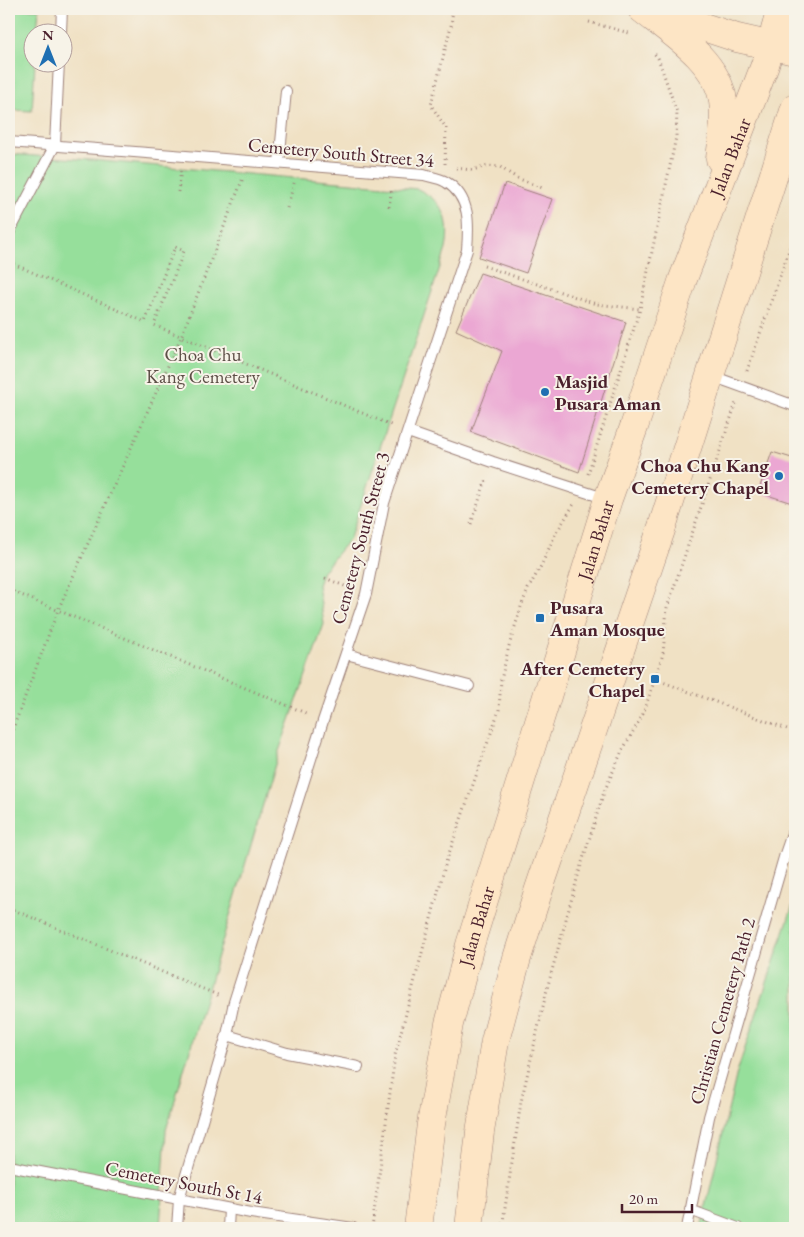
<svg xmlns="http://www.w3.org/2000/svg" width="804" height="1237" font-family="'EB Garamond',serif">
  <rect width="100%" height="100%" fill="#f7f3e8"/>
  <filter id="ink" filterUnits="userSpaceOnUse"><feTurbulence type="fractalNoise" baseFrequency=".02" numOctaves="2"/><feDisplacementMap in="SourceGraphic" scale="10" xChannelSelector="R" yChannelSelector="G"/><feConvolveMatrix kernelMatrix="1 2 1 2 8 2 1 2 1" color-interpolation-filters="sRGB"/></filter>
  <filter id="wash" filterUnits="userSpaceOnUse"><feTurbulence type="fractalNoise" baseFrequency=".0096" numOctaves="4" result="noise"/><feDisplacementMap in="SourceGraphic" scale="20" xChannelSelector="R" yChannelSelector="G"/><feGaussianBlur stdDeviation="1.12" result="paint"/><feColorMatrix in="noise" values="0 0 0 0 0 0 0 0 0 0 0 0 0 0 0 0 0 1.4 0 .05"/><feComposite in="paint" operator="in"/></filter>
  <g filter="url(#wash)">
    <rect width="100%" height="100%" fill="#f0e1c4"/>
    <g fill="#96df9b" stroke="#707f63">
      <path d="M9 9H39L37 32H32V62L35 63 32 111 9 110Z"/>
      <path d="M9 154 91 160 418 189C445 203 451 220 446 249L350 538 323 571 318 585 324 624 279 751 166 1130 160 1228H9Z"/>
      <path d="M795 899V1228H701L737 1072Z"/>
    </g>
    <g id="blocks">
      <g fill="#eba7d3">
        <path d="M505 183 552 199 526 273 479 257Z"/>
        <path d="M480 273 626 322 579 472 471 432 502 351 456 330Z"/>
        <path d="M772 452 795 459V504L758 492Z"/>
      </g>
    </g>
  </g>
  <g filter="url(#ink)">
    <use href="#blocks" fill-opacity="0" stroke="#9d8078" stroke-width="1"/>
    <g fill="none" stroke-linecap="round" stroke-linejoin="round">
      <defs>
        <g id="lane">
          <path d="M61 32 62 9"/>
          <path d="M9 142 424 175C431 177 440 178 446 182 471 197 469 225 467 250L384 503 366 594 323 721 234 1002 227 1035 179 1199 177 1228"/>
          <path d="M279 163 286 91"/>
          <path d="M9 233 55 145 59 62"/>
          <path d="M712 376 795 406"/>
          <path d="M408 432 493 462 607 499"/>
          <path d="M346 654 469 686"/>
          <path d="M227 1035 287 1053 358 1067"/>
          <path d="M9 1166 251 1213 353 1228"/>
          <path d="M690 1210 738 1228"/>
          <path d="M228 1228 229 1209"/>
          <path d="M687 1228 709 1117 785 854 795 825"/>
        </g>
        <g id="secondary">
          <path d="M642 9C671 32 718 61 723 101 726 120 722 140 720 159"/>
          <path d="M655 11 737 38 795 51"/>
          <path id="s1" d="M418 1228 431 1124 449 1024 470 945 608 499 634 427 683 279 765 65 781 9"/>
          <path d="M469 1228 480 1132 495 1041 517 958 538 892 663 524 795 108"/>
        </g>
      </defs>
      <use href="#lane" stroke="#9d8078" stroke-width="12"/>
      <use href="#secondary" stroke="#9d8078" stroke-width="29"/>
      <g stroke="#9d8078" stroke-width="3" stroke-dasharray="1 4" stroke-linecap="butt">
        <path d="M589 22 629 33"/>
        <path d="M445 164 446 128 431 105 451 26 453 9"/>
        <path d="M456 168 471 170 489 166 500 167 517 178 545 189"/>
        <path d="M178 192 181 170"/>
        <path d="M389 207 392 188"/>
        <path d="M287 208 295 180"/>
        <path d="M9 262 145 322 175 247 184 251 154 325 393 426"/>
        <path d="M484 266 596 304 640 309"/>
        <path d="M747 371 795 233"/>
        <path d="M588 474 640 309 676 137 677 112 658 58 653 52"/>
        <path d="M471 524 487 477"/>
        <path d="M325 578 352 589"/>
        <path d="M9 590 308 714"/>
        <path d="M655 679 795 732"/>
        <path d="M9 739 58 610 181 337 243 178"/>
        <path d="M9 908 220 996"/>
        <path d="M372 1228 395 1055 446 862 499 710 501 680 509 646 521 607 528 589 541 566 555 535 574 504"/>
        <path d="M502 1228 521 1102 548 985 579 872 604 792 622 751 643 714 655 679 663 654 667 608 737 400"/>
      </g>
      <use href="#lane" stroke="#fff" stroke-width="10"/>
      <use href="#secondary" stroke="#fde5c5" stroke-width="28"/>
    </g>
  </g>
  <g fill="#1f6fb2" stroke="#f7f3e8" stroke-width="2">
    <circle cx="545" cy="392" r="5"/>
    <circle cx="779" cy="476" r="5"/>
    <rect x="535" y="613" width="10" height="10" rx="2.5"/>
    <rect x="650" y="674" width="10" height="10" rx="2.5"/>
  </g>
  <g text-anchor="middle" stroke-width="4" stroke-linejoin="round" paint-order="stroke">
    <g font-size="19" fill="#4a1f2b" stroke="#f7f3e8">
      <text transform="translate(341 152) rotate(5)" y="7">Cemetery South Street 34</text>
      <text dy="7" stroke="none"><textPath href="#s1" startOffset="1118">Jalan Bahar</textPath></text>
      <text transform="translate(360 538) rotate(-75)" y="7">Cemetery South Street 3</text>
      <text dy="7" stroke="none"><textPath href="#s1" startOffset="712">Jalan Bahar</textPath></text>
      <text dy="7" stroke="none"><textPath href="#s1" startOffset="308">Jalan Bahar</textPath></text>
      <text transform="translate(722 1011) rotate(-74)" y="7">Christian Cemetery Path 2</text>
      <text transform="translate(184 1182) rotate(11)" y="7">Cemetery South St 14</text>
    </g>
    <g font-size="19" fill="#5d4f47" stroke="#f7f3e8">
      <text x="203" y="361">Choa Chu<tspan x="203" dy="22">Kang Cemetery</tspan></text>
    </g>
    <g font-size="19" font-weight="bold" fill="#4a1f2b" stroke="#f7f3e8" text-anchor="start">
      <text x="555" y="388">Masjid<tspan x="555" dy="22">Pusara Aman</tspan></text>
      <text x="769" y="472" text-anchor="end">Choa Chu Kang<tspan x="769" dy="22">Cemetery Chapel</tspan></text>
      <text x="550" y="614">Pusara<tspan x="550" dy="22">Aman Mosque</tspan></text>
      <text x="645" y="675" text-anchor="end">After Cemetery<tspan x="645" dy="22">Chapel</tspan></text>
    </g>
  </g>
  <rect width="804" height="1237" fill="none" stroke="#f7f3e8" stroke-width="30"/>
  <g transform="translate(48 48)"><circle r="24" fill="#f7f3e8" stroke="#b29e9c"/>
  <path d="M0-4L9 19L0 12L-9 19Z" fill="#1f6fb2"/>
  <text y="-8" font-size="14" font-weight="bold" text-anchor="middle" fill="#4a1f2b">N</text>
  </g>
  <path d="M622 1204v8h70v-8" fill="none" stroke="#4a1f2b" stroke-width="2.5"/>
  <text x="629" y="1204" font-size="15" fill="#4a1f2b" stroke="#f7f3e8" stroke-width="4" paint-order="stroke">20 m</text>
</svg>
